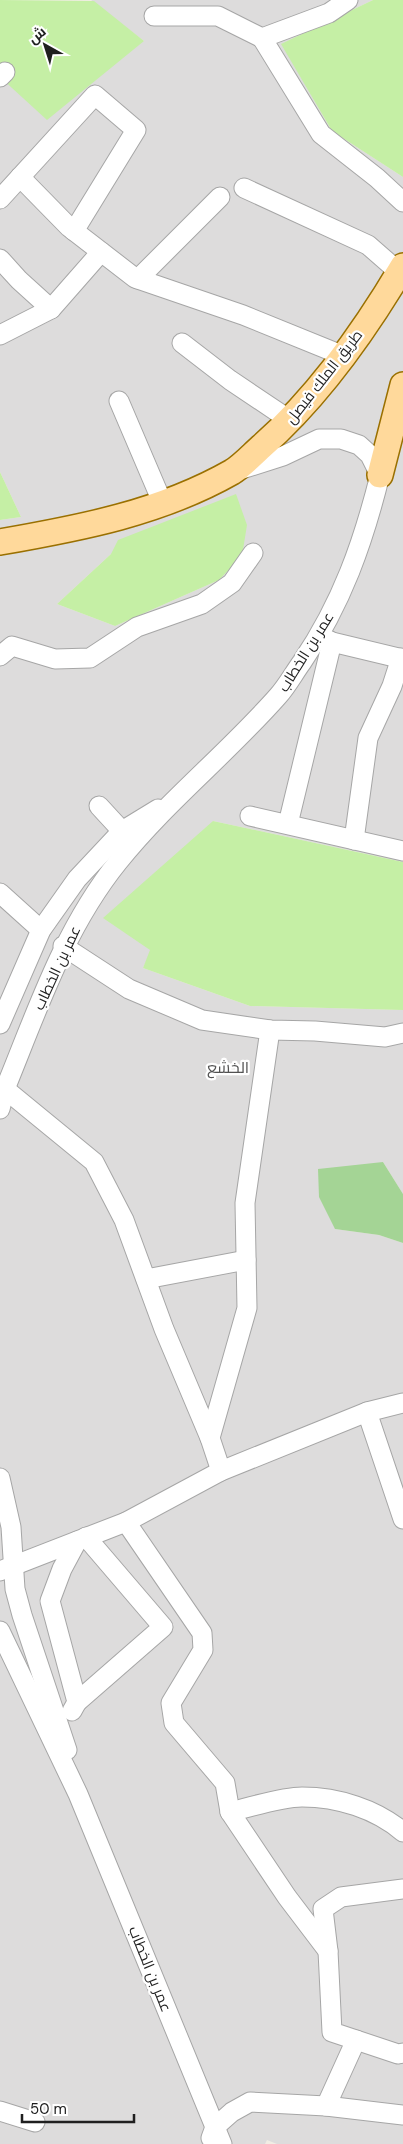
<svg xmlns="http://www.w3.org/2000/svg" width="403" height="2144" font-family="'DM Sans',Cairo,sans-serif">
  <rect width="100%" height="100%" fill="#f1ede4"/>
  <path fill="#dddcdc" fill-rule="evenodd" d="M91 0H373L282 44 332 131 403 177V862L213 821 143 968 250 1006 403 1010V1194L383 1162 335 1229 379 1235 403 1243V2144H277L267 2140 265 2144H0V520L21 517 0 472V77L144 41ZM111 554 219 580 115 626 57 604Z"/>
  <g fill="#c5efa5">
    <path d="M0 0 94 1 144 41 47 120 0 77Z"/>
    <path d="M373 0H403V177L332 131 281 44Z"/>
    <path d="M0 472 21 517 0 520Z"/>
    <path d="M236 494 247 525 242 556 219 580 115 626 57 604 111 554 118 540Z"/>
    <path d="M213 821 403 862V1010L250 1006 143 968 150 950 103 918Z"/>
  </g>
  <path fill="#a4d495" d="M383 1162 403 1194V1243L379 1235 335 1229 319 1197 318 1169Z"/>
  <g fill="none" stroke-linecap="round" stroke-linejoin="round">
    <defs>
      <g id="minor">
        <path d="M154 16H218L262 38 329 13 348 0"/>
        <path d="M262 38 321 134 377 178 403 202"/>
        <path d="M0 77 5 72"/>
        <path d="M20 177 69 227 135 278 243 315 344 356"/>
        <path d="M244 188 368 245 399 272"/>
        <path d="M0 199 95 95 136 130 74 231"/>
        <path d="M0 259 19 280 51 309"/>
        <path d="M138 279 220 197"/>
        <path d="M0 335 51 309 101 252"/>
        <path d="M182 343 230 380 291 421"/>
        <path d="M119 401 163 504"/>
        <path d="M320 636 332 642 403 659"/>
        <path d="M0 656 12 646 55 659 90 658 137 627 202 604 232 583 253 553"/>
        <path d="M99 806 122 831"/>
        <path d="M250 816 403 851"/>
        <path d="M288 824 332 642"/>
        <path d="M354 840 368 738 392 686 401 658"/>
        <path d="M0 893 41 930"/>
        <path d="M63 946 129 989 202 1020 270 1030 315 1031 385 1037 403 1033"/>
        <path d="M0 1024 41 930 77 879 122 831 158 809"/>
        <path d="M5 1089 94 1162 124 1220 164 1329 210 1438 221 1471"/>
        <path d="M0 1109 5 1089C37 1011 64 929 118 862 166 802 227 754 278 696 287 686 294 673 302 662 342 603 363 543 380 475L370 455 359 445 341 439H319L283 456 239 470"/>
        <path d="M146 1279 246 1260"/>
        <path d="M367 1412 403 1519"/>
        <path d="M210 1438 247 1308 245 1203 270 1030"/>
        <path d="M0 1478 11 1527 15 1589 22 1615 67 1750"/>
        <path d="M126 1522 202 1633 203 1650 171 1703 174 1723 225 1783 230 1812 287 1897 328 1951"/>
        <path d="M0 1571 126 1522 221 1471 367 1412 403 1403"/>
        <path d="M0 1631 78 1794 222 2144"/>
        <path d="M77 1702 163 1627 86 1537"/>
        <path d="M72 1711 77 1702 50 1601 62 1569 77 1541"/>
        <path d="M230 1812C250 1807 282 1797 302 1797 338 1797 376 1809 403 1832"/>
        <path d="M356 2040 398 2054 403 2053"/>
        <path d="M326 2106 356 2040 332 2032 328 1951 323 1909 341 1897 403 1889"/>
        <path d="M0 2111 35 2122"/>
        <path d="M211 2138 215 2127 232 2112 250 2102 326 2106 403 2115"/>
      </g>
      <g id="major">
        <path d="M380 475 403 385"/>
        <path d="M0 542C80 528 160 513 232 472 242 466 252 455 261 447 318 397 364 332 403 266"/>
      </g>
    </defs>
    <use href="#minor" stroke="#a6a6a6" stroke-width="21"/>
    <use href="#major" stroke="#9a7000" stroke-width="28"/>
    <use href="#minor" stroke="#fff" stroke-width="19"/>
    <use href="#major" stroke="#ffd99b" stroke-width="25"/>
  </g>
  <g text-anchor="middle" stroke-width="4.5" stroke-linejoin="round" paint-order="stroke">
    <g font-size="15" fill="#1f1f1f" stroke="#fff">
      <text transform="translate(324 377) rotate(-52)" y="5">طريق الملك فيصل</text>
      <text transform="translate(306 652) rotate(-58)" y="5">عمر بن الخطاب</text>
      <text transform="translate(57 968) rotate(-65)" y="5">عمر بن الخطاب</text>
      <text transform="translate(150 1969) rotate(68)" y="5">عمر بن الخطاب</text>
    </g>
    <g font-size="16" fill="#525252" stroke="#fff">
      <text x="228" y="1073">الخشع</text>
    </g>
  </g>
  <g transform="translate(45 45) rotate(321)" stroke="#ffffff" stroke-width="4" paint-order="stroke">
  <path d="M0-4L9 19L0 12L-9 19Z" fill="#1f1f1f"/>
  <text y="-8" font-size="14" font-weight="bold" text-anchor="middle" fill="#1f1f1f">ش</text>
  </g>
  <path d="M22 2114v8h112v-8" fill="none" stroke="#1f1f1f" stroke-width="2.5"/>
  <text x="30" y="2114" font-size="15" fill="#1f1f1f" stroke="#ffffff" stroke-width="4" paint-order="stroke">50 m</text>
</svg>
